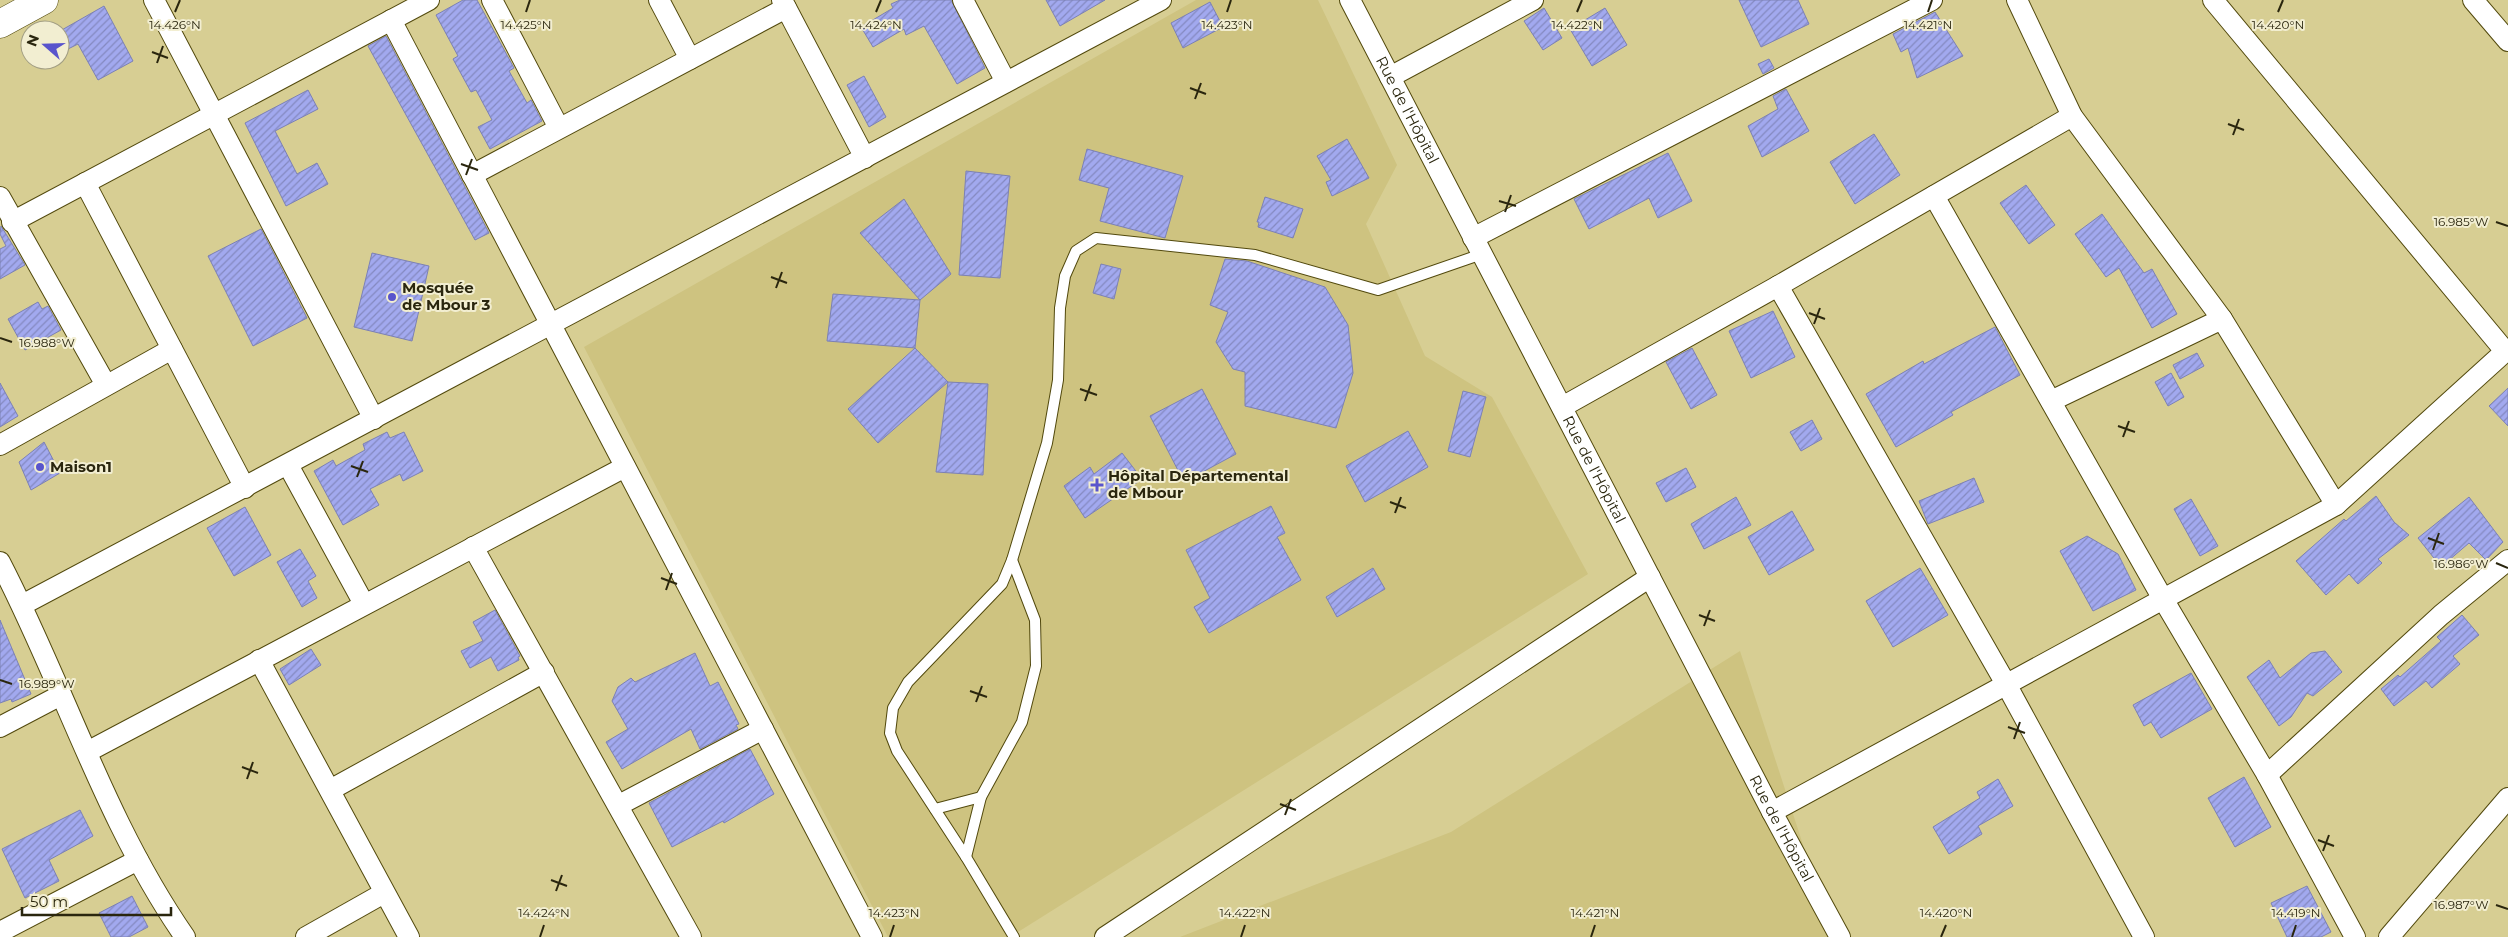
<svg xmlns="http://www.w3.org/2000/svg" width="2508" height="937" font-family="Montserrat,sans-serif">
  <defs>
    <pattern id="building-hatch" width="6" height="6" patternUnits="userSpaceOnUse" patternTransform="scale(1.25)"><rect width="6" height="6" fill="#a2a9ef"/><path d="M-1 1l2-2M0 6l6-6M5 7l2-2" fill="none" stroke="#8489c0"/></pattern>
  </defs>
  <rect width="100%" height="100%" fill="#d7ce93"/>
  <g fill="#cec380">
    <path d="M1196 0H1318L1397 165 1366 224 1425 356 1492 397 1588 574 1010 937H888L584 347Z"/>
    <path d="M1740 651 1833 937H1180L1451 832Z"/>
  </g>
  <g fill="url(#building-hatch)" stroke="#7c81b4">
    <path d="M463 0H477L514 68 509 71 527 103 531 100 542 121 490 149 478 127 492 120 476 90 471 92 453 59 458 56 436 15Z"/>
    <path d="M900 0H951L985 68 957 84 924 26 906 35 904 29 873 47 861 27 893 8 891 4Z"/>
    <path d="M1046 0H1105L1060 26Z"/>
    <path d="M1739 0H1798L1809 24 1761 47Z"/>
    <path d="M1210 2 1223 27 1183 48 1171 23Z"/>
    <path d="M104 6 133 61 98 80 78 44 68 49 60 31Z"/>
    <path d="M1544 8 1562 38 1543 50 1524 21Z"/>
    <path d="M1605 8 1627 45 1592 66 1570 29Z"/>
    <path d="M1935 12 1963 56 1917 78 1908 48 1901 52 1893 34Z"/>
    <path d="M386 36 489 233 475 240 368 46Z"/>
    <path d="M1769 59 1774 68 1763 74 1758 64Z"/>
    <path d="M864 76 886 117 869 127 847 85Z"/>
    <path d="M1786 89 1809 131 1762 157 1748 126 1778 109 1773 96Z"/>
    <path d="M308 90 318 109 275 131 297 174 317 163 328 184 286 206 245 123Z"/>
    <path d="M1874 134 1900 175 1855 204 1830 162Z"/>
    <path d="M1347 139 1369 178 1332 196 1326 182 1331 180 1317 156Z"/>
    <path d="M1087 149 1183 176 1165 238 1100 221 1109 188 1079 180Z"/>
    <path d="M1668 153 1692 201 1658 218 1649 198 1589 229 1574 199Z"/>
    <path d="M966 171 1010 176 1000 278 959 275Z"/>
    <path d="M2026 185 2055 225 2029 244 2000 203Z"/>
    <path d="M1265 197 1303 209 1293 238 1258 227 1259 222H1257Z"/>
    <path d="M904 199 951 274 920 300 860 233Z"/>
    <path d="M2102 214 2144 273 2152 269 2177 314 2152 328 2119 268 2106 277 2075 234Z"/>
    <path d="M1 226 25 265 0 279V249L6 246 0 234Z"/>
    <path d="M261 229 307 318 253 346 208 256Z"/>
    <path d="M372 253 429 266 412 341 354 327Z"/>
    <path d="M1225 259 1247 261 1325 287 1348 325 1353 373 1336 428 1245 406V372L1233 369 1216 342 1228 312 1210 305Z"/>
    <path d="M1101 264 1121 269 1114 299 1093 293Z"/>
    <path d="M833 294 920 300 915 348 827 341Z"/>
    <path d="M38 302 42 309 48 306 61 330 25 350 8 319Z"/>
    <path d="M1773 311 1795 357 1751 378 1729 331Z"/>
    <path d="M1995 327 2020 375 1951 412 1953 415 1896 447 1866 394 1923 361 1924 364Z"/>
    <path d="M915 348 948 382 878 443 848 409Z"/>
    <path d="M1692 348 1717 395 1691 409 1666 362Z"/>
    <path d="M2197 353 2204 366 2180 379 2173 365Z"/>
    <path d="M2171 373 2184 397 2168 406 2155 382Z"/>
    <path d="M948 382 988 384 983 475 936 472Z"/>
    <path d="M0 383 18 416 0 427Z"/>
    <path d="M2508 388V426L2489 406Z"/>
    <path d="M1202 389 1236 454 1184 482 1150 416Z"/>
    <path d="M1463 391 1486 397 1470 457 1448 451Z"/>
    <path d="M1812 420 1822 439 1801 451 1790 432Z"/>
    <path d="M1408 431 1428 467 1365 502 1346 466Z"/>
    <path d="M387 432 390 438 404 432 423 471 403 481 400 474 370 489 379 505 343 525 314 471 333 460 336 466 365 450 363 444Z"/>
    <path d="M44 442 60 473 31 490 19 462Z"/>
    <path d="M1122 453 1142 479 1085 518 1064 486 1090 467 1094 474Z"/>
    <path d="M1686 468 1696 487 1666 502 1656 483Z"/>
    <path d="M1974 478 1984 502 1928 524 1919 501Z"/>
    <path d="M2376 496 2394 522 2409 535 2378 559 2382 563 2358 584 2349 574 2326 595 2296 561 2344 519 2346 521Z"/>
    <path d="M1736 497 1751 525 1704 549 1691 524Z"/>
    <path d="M2469 497 2503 542 2486 560 2469 543 2441 567 2418 538Z"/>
    <path d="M2191 499 2218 546 2200 556 2174 509Z"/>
    <path d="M1271 506 1285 533 1277 537 1301 580 1209 633 1194 607 1210 598 1186 550Z"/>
    <path d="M245 507 271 555 234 576 207 528Z"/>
    <path d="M1792 511 1814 550 1769 575 1748 537Z"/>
    <path d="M2087 536 2118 554 2136 590 2093 611 2060 551Z"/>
    <path d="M300 549 316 576 308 581 317 598 302 607 277 562Z"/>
    <path d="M1373 568 1385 589 1337 617 1326 597Z"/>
    <path d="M1920 568 1948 615 1893 647 1866 601Z"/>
    <path d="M495 610 520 656 518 657 519 660 498 671 491 657 470 668 461 651 483 641 473 622Z"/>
    <path d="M2462 615 2479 635 2453 656 2460 664 2432 688 2426 681 2394 706 2381 689 2398 675 2400 677 2441 641 2437 637Z"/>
    <path d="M0 620 31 694 12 702 11 699 0 703Z"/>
    <path d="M311 649 321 665 289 685 280 669Z"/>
    <path d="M2325 651 2342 672 2313 696 2307 693 2291 717 2279 726 2247 677 2269 660 2280 678 2311 653Z"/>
    <path d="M695 653 710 686 718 682 739 724 736 725 738 729 700 749 691 729 622 769 606 742 628 729 612 701 618 687 631 678 635 682Z"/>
    <path d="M2191 673 2212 709 2161 738 2151 722 2144 726 2133 705Z"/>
    <path d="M750 749 774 794 724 823 723 821 672 847 649 803Z"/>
    <path d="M2244 777 2271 827 2235 847 2208 798Z"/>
    <path d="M1998 779 2013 806 1978 826 1982 834 1949 854 1933 827 1980 798 1977 792Z"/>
    <path d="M80 810 93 836 49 860 59 881 25 898 2 849Z"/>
    <path d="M2307 886 2331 932 2321 937H2287L2271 903Z"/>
    <path d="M132 896 148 927 129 937H111L99 913Z"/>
  </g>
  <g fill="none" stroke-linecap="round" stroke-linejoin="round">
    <defs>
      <g id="lane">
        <path d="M935 809 981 797"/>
        <path d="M966 857 981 797 1022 722 1036 666 1035 620 1012 560"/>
        <path d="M1014 937 966 857 897 751 890 733 893 708 908 682 1002 584 1012 560 1047 443 1058 380 1060 308 1065 276 1076 251 1096 238 1255 255 1378 290 1482 254"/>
      </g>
      <g id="street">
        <path d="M154 0 374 419"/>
        <path d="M492 0 559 128"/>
        <path d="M659 0 690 59"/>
        <path d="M782 0 865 158"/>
        <path d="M963 0 1006 82"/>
        <path id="s1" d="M1350 0 1772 812 1840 937"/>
        <path d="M2017 0 2072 116 2222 319 2336 505"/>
        <path d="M2213 0 2505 351"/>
        <path d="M2473 0 2508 41"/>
        <path d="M391 20 872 937"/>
        <path d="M1390 77 1533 0"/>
        <path d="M472 175 786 8"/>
        <path d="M85 183 245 488"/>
        <path d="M1934 196 2163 599 2267 775 2355 937"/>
        <path d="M0 197 106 385"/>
        <path d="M12 222 429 0"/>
        <path d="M1473 238 1932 0"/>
        <path d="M1778 286 2006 684 2144 937"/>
        <path d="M2051 401 2222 319"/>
        <path d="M1562 407 1778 286 2072 116"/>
        <path d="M0 445 172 349"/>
        <path d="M288 465 364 604"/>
        <path d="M473 547 691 937"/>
        <path d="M0 562C64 685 105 822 185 937"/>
        <path d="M22 605 1161 0"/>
        <path d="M259 660 409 937"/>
        <path d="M0 727 61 695"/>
        <path d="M87 752 625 467"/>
        <path d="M2267 775 2441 615 2508 560"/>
        <path d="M330 790 544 672"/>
        <path d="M619 805 763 729"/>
        <path d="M1772 812 2336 505 2508 349"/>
        <path d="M0 932 138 860"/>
        <path d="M306 937 384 893"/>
        <path d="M1105 937 1650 577"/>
        <path d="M2389 937 2508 798"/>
      </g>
      <path id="secondary" d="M0 24 44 0"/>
    </defs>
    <use href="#lane" stroke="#52490d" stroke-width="12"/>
    <use href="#street" stroke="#52490d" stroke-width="22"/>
    <use href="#secondary" stroke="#52490d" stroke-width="29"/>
    <use href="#lane" stroke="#fff" stroke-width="10"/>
    <use href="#street" stroke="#fff" stroke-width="20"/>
    <use href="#secondary" stroke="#fff" stroke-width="28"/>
  </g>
  <path fill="none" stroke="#2a260e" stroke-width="2" d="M175 12 180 0M526 12 530 0M876 12 881 0M1227 12 1231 0M1577 12 1582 0M1928 12 1932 0M2278 12 2283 0M152 52 168 58M157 63 163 46M1190 88 1206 94M1195 99 1201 83M2228 124 2244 130M2233 135 2239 119M461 164 478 170M466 175 472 159M1499 201 1516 206M1505 212 1511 195M2496 222 2508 226M771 277 787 283M776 288 782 272M1809 313 1825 319M1814 324 1820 308M0 338 12 342M1080 389 1097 395M1085 401 1091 384M2118 426 2135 432M2123 437 2129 421M351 466 368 472M357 477 363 461M1390 502 1406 508M1395 513 1401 497M2428 538 2444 544M2433 550 2439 533M2496 563 2508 568M661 578 677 584M666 590 672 573M1699 615 1715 621M1704 626 1710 610M0 680 12 684M970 691 987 697M976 702 982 686M2008 727 2025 733M2014 739 2020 722M242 767 258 773M247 779 253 762M1280 804 1296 810M1285 815 1291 799M2318 840 2334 846M2323 851 2329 835M551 880 567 886M556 891 562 875M2496 905 2508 909M540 937 544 925M890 937 894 925M1241 937 1245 925M1591 937 1595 925M1941 937 1946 925M2292 937 2296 925"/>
  <g fill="#5954cc" stroke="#f2eed1" stroke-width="2">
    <circle cx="392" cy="297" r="5"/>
    <circle cx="40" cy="467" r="5"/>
    <path d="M1094.5 477.5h5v5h5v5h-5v5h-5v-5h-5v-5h5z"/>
  </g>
  <g text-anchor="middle" stroke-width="4" stroke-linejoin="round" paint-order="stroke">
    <g font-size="15" fill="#2a260e" stroke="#f2eed1">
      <text dy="5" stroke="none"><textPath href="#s1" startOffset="124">Rue de l'Hôpital</textPath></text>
      <text dy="5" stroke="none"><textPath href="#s1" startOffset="529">Rue de l'Hôpital</textPath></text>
      <text dy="5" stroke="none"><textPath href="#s1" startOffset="934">Rue de l'Hôpital</textPath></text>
    </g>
    <g font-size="15" font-weight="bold" fill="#2a260e" stroke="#f2eed1" text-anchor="start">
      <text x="402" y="293">Mosquée<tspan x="402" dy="17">de Mbour 3</tspan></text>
      <text x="50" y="472">Maison1</text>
      <text x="1108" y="481">Hôpital Départemental<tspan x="1108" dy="17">de Mbour</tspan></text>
    </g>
  </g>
  <g font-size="12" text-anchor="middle" fill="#2a260e" stroke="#f2eed1" stroke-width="4" stroke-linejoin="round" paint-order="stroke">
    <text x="175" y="29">14.426°N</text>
    <text x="526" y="29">14.425°N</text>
    <text x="876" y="29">14.424°N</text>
    <text x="1227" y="29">14.423°N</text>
    <text x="1577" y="29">14.422°N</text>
    <text x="1928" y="29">14.421°N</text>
    <text x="2278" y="29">14.420°N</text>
    <text x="2461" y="226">16.985°W</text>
    <text x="47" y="347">16.988°W</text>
    <text x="2461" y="568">16.986°W</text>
    <text x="47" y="688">16.989°W</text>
    <text x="2461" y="909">16.987°W</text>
    <text x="544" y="917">14.424°N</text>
    <text x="894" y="917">14.423°N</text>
    <text x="1245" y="917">14.422°N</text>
    <text x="1595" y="917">14.421°N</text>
    <text x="1946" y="917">14.420°N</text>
    <text x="2296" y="917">14.419°N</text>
  </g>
  <g transform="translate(45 45) rotate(290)"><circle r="24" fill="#f2eed1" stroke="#a29e83"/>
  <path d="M0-4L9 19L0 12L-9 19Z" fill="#5954cc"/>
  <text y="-8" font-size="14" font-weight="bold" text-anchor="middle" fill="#2a260e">N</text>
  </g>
  <path d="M22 907v8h149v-8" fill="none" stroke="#2a260e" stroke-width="2.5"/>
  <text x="30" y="907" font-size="15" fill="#2a260e" stroke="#f2eed1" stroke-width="4" paint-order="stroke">50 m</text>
</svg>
